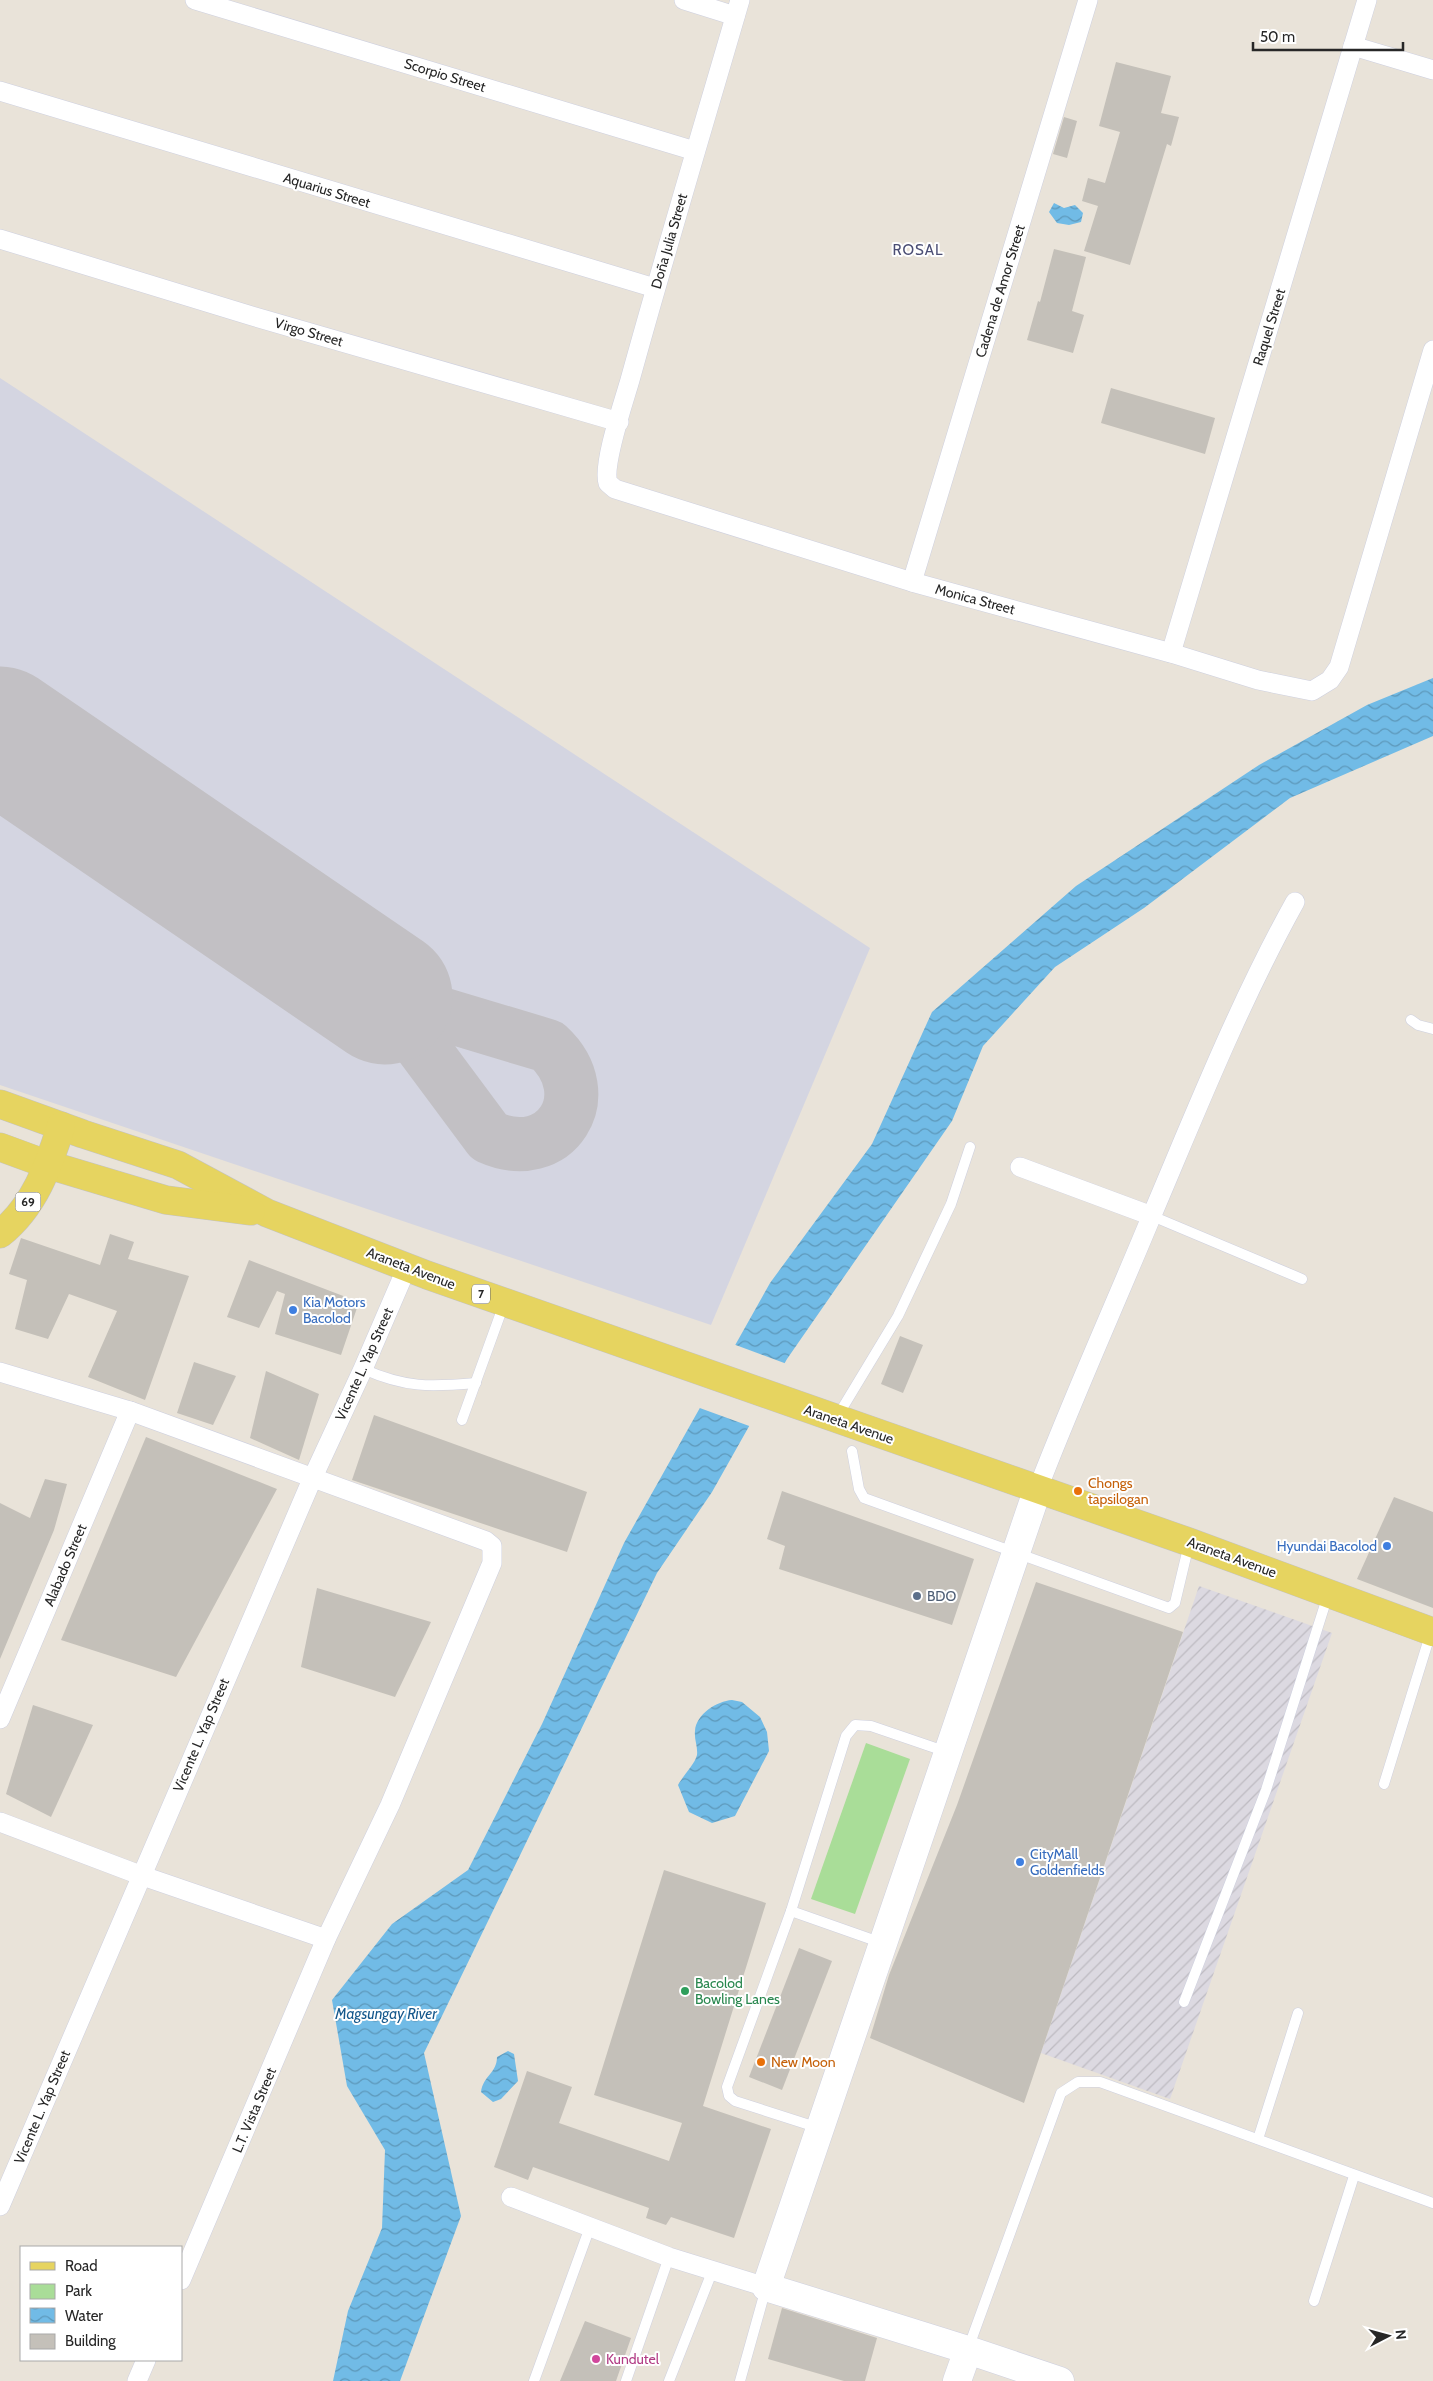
<svg xmlns="http://www.w3.org/2000/svg" width="1433" height="2381" font-family="Cabin,sans-serif">
  <defs>
    <pattern id="industrial-furrows" width="10" height="10" patternUnits="userSpaceOnUse" patternTransform="scale(1.25)"><rect width="10" height="10" fill="#dcd9e1"/><path d="M-1 1l2-2M0 10L10 0M9 11l2-2" fill="none" stroke="#bdbac1"/></pattern>
    <pattern id="water-waves" width="16" height="10" patternUnits="userSpaceOnUse" patternTransform="scale(1.25)"><rect width="16" height="10" fill="#71bbe6"/><path d="M0 5q4-4 8 0t8 0" fill="none" stroke="#5d98ba"/></pattern>
  </defs>
  <rect width="100%" height="100%" fill="#e9e3d9"/>
  <path fill="url(#industrial-furrows)" d="M1199 1586 1332 1633 1170 2099 1041 2053Z"/>
  <path fill="#d4d5e1" d="M0 378 870 948 711 1325 0 1085Z"/>
  <path fill="#a9dd98" d="M866 1743 910 1759 855 1914 811 1899Z"/>
  <g fill="url(#water-waves)">
    <path d="M1054 203 1064 208 1075 205 1083 213 1081 222 1069 225 1057 223 1049 212Z"/>
    <path d="M1433 678V736L1290 798 1144 908 1055 967 983 1046 952 1121 787 1359 712 1492 657 1573 424 2053 461 2216 400 2381H333L348 2311 382 2228 385 2150 347 2086 332 2000 392 1924 468 1870 542 1724 624 1543 770 1283 872 1144 932 1012 1076 886 1259 765 1367 705Z"/>
    <path d="M732 1700 742 1702 760 1717 767 1732 769 1751 735 1816 712 1823 689 1812 678 1785C682 1777 695 1764 697 1755 698 1747 694 1739 695 1731 696 1714 717 1701 732 1700Z"/>
    <path d="M508 2051 514 2054 518 2081 501 2099 493 2102 481 2092C483 2076 497 2073 497 2057Z"/>
  </g>
  <path fill="#e9e3d9" d="M733 1344 787 1364 752 1427 697 1407Z"/>
  <g fill="none" stroke-linecap="round" stroke-linejoin="round">
    <path stroke="#c2c0c4" stroke-width="54" d="M385 997 548 1046C601 1095 556 1167 489 1137Z"/>
    <path stroke="#c2c0c4" stroke-width="135" d="M0 734 385 997"/>
  </g>
  <g fill="#c4c0b9">
    <path d="M1116 62 1171 76 1161 113 1179 117 1171 146 1167 144 1130 265 1084 251 1098 206 1082 201 1088 178 1105 183 1120 132 1099 126Z"/>
    <path d="M1064 117 1077 121 1067 158 1053 154Z"/>
    <path d="M1054 249 1086 257 1072 311 1084 315 1073 353 1027 340 1038 301 1040 302Z"/>
    <path d="M1111 388 1215 418 1205 454 1101 423Z"/>
    <path d="M110 1234 134 1242 128 1259 189 1276 145 1400 88 1377 117 1311 69 1294 48 1339 15 1329 27 1280 9 1274 21 1238 100 1265Z"/>
    <path d="M249 1260 359 1302 341 1355 275 1334 285 1294 277 1291 259 1328 227 1317Z"/>
    <path d="M900 1336 923 1345 903 1393 881 1384Z"/>
    <path d="M194 1362 236 1376 213 1425 177 1413Z"/>
    <path d="M266 1371 319 1394 299 1460 250 1438Z"/>
    <path d="M374 1415 587 1492 567 1552 352 1480Z"/>
    <path d="M146 1437 277 1489 176 1677 61 1640Z"/>
    <path d="M45 1479 67 1484 54 1530 0 1659V1503L30 1518Z"/>
    <path d="M782 1491 974 1559 952 1625 779 1569 785 1546 767 1539Z"/>
    <path d="M1394 1497 1433 1512V1608L1357 1579Z"/>
    <path d="M1036 1582 1183 1632 1024 2103 870 2038 889 1975 957 1805Z"/>
    <path d="M317 1588 431 1622 395 1697 301 1667Z"/>
    <path d="M33 1705 93 1725 51 1817 6 1794Z"/>
    <path d="M664 1870 766 1903 703 2106 771 2129 734 2238 671 2217 666 2225 646 2218 649 2208 533 2167 528 2180 494 2167 527 2071 572 2087 559 2123 669 2161 682 2123 594 2095Z"/>
    <path d="M799 1948 832 1961 782 2090 749 2077Z"/>
    <path d="M782 2308 877 2338 865 2381H844L768 2359Z"/>
    <path d="M585 2321 631 2338 616 2381H560Z"/>
  </g>
  <g fill="none" stroke-linecap="round" stroke-linejoin="round">
    <defs>
      <g id="lane">
        <path d="M1411 1020 1418 1025 1433 1029"/>
        <path d="M1152 1216 1302 1279"/>
        <path d="M363 1369C406 1388 430 1387 476 1383"/>
        <path d="M837 1417 898 1316 951 1204 970 1147"/>
        <path d="M462 1420 504 1304"/>
        <path d="M852 1451 859 1489 864 1498 1169 1608 1175 1603 1189 1544"/>
        <path d="M1384 1784 1431 1632"/>
        <path d="M791 1911 882 1943"/>
        <path d="M1184 2002 1266 1790 1328 1595"/>
        <path d="M819 2128 735 2101 729 2096 727 2087 791 1911 846 1736 855 1725 871 1726 947 1752"/>
        <path d="M1258 2139 1298 2013"/>
        <path d="M1314 2301 1354 2176"/>
        <path d="M968 2349 1061 2093 1078 2082H1100L1433 2203"/>
        <path d="M534 2381 590 2227"/>
        <path d="M626 2381 669 2257"/>
        <path d="M669 2381 712 2272"/>
        <path d="M740 2381 766 2288"/>
      </g>
      <g id="street">
        <path d="M195 0 695 151"/>
        <path d="M684 0 735 16"/>
        <path d="M740 0C703 127 665 253 630 380 624 401 602 465 608 483L615 489 912 582 1171 653 1258 680 1312 691 1330 680 1339 667 1433 350"/>
        <path d="M1353 46 1433 70"/>
        <path d="M0 91 655 288"/>
        <path d="M0 239 252 316 619 422"/>
        <path d="M912 582 1088 0"/>
        <path d="M1171 653 1367 0"/>
        <path d="M1020 1167 1152 1216"/>
        <path d="M0 1372 130 1411 486 1541 492 1546V1563L390 1805 326 1939 181 2280"/>
        <path d="M1037 1491C1073 1397 1114 1307 1152 1215 1197 1109 1239 1003 1295 902"/>
        <path d="M0 1719 130 1411"/>
        <path d="M0 1822 140 1875 326 1939"/>
        <path d="M511 2197 669 2257 766 2287"/>
        <path d="M0 2206 313 1477 363 1369 407 1267"/>
        <path d="M137 2381 146 2360"/>
      </g>
      <g id="secondary">
        <path d="M1037 1491 766 2287 968 2350 1060 2381"/>
        <path d="M957 2381 968 2350"/>
      </g>
      <g id="primary">
        <path d="M0 1104 83 1134 178 1165 267 1213 427 1275 1189 1542 1433 1632"/>
        <path d="M0 1147 49 1165 166 1200 251 1211"/>
        <path d="M0 1234C34 1207 49 1166 61 1126"/>
      </g>
    </defs>
    <use href="#lane" stroke="#ced0df" stroke-width="11"/>
    <use href="#street" stroke="#ced0df" stroke-width="20"/>
    <use href="#secondary" stroke="#ced0df" stroke-width="29"/>
    <use href="#primary" stroke="#c3c3c3" stroke-width="29"/>
    <use href="#lane" stroke="#fff" stroke-width="10"/>
    <use href="#street" stroke="#fff" stroke-width="19"/>
    <use href="#secondary" stroke="#fff" stroke-width="28"/>
    <use href="#primary" stroke="#e6d460" stroke-width="28"/>
  </g>
  <g fill="#3f7fe0" stroke="#fff" stroke-width="2">
    <circle cx="293" cy="1310" r="5"/>
    <circle cx="1387" cy="1546" r="5"/>
    <circle cx="1020" cy="1862" r="5"/>
  </g>
  <g fill="#e8710a" stroke="#fff" stroke-width="2">
    <circle cx="1078" cy="1491" r="5"/>
    <circle cx="761" cy="2062" r="5"/>
  </g>
  <circle fill="#5c6f8a" stroke="#fff" stroke-width="2" cx="917" cy="1596" r="5"/>
  <circle fill="#2e9e5b" stroke="#fff" stroke-width="2" cx="685" cy="1991" r="5"/>
  <circle fill="#d1479c" stroke="#fff" stroke-width="2" cx="596" cy="2359" r="5"/>
  <g text-anchor="middle" stroke-width="4" stroke-linejoin="round" paint-order="stroke">
    <g fill="#fff" stroke="#686868" stroke-width="1">
      <rect x="15.5" y="1192.5" width="25" height="19" rx="4"/>
      <rect x="472" y="1284.5" width="18" height="19" rx="4"/>
    </g>
    <g font-size="12" font-weight="bold" fill="#272727">
      <text x="28" y="1206">69</text>
      <text x="481" y="1298">7</text>
    </g>
    <g font-size="14" fill="#272727" stroke="#fff">
      <text transform="translate(445 75) rotate(17)" y="5">Scorpio Street</text>
      <text transform="translate(327 190) rotate(17)" y="5">Aquarius Street</text>
      <text transform="translate(669 241) rotate(-74)" y="5">Doña Julia Street</text>
      <text transform="translate(1000 291) rotate(-73)" y="5">Cadena de Amor Street</text>
      <text transform="translate(1269 327) rotate(-73)" y="5">Raquel Street</text>
      <text transform="translate(309 332) rotate(16)" y="5">Virgo Street</text>
      <text transform="translate(975 599) rotate(15)" y="5">Monica Street</text>
      <text transform="translate(411 1268) rotate(21)" y="5">Araneta Avenue</text>
      <text transform="translate(364 1364) rotate(-66)" y="5">Vicente L. Yap Street</text>
      <text transform="translate(849 1424) rotate(19)" y="5">Araneta Avenue</text>
      <text transform="translate(1232 1557) rotate(20)" y="5">Araneta Avenue</text>
      <text transform="translate(65 1565) rotate(-67)" y="5">Alabado Street</text>
      <text transform="translate(201 1735) rotate(-67)" y="5">Vicente L. Yap Street</text>
      <text transform="translate(42 2107) rotate(-67)" y="5">Vicente L. Yap Street</text>
      <text transform="translate(254 2110) rotate(-67)" y="5">L.T. Vista Street</text>
    </g>
    <g font-size="14" fill="#366cbe" stroke="#fff" text-anchor="start">
      <text x="303" y="1307">Kia Motors<tspan x="303" dy="16">Bacolod</tspan></text>
      <text x="1377" y="1551" text-anchor="end">Hyundai Bacolod</text>
      <text x="1030" y="1859">CityMall<tspan x="1030" dy="16">Goldenfields</tspan></text>
    </g>
    <g font-size="14" fill="#c56008" stroke="#fff" text-anchor="start">
      <text x="1088" y="1488">Chongs<tspan x="1088" dy="16">tapsilogan</tspan></text>
      <text x="771" y="2067">New Moon</text>
    </g>
    <g font-size="14" fill="#4e5e75" stroke="#fff" text-anchor="start">
      <text x="927" y="1601">BDO</text>
    </g>
    <g font-size="14" fill="#27864d" stroke="#fff" text-anchor="start">
      <text x="695" y="1988">Bacolod<tspan x="695" dy="16">Bowling Lanes</tspan></text>
    </g>
    <g font-size="14" fill="#b23c85" stroke="#fff" text-anchor="start">
      <text x="606" y="2364">Kundutel</text>
    </g>
    <g font-size="15" letter-spacing="1" fill="#4b4e74" stroke="#fff">
      <text x="918" y="255">ROSAL</text>
    </g>
    <g font-size="15" font-style="italic" fill="#15588c" stroke="#fff">
      <text x="386" y="2019">Magsungay River</text>
    </g>
  </g>
  <rect x="20" y="2246" width="162" height="115" fill="#ffffff" stroke="#a9a9a9"/>
  <rect x="30" y="2262" width="25" height="8" fill="#e6d460" stroke="#a9a9a9"/>
  <text x="65" y="2271" font-size="15" fill="#272727">Road</text>
  <rect x="30" y="2284" width="25" height="15" fill="#a9dd98" stroke="#a9a9a9"/>
  <text x="65" y="2296" font-size="15" fill="#272727">Park</text>
  <rect x="30" y="2308" width="25" height="15" fill="url(#water-waves)" stroke="#a9a9a9"/>
  <text x="65" y="2321" font-size="15" fill="#272727">Water</text>
  <rect x="30" y="2334" width="25" height="15" fill="#c4c0b9" stroke="#a9a9a9"/>
  <text x="65" y="2346" font-size="15" fill="#272727">Building</text>
  <g transform="translate(1388 2336) rotate(84)" stroke="#ffffff" stroke-width="4" paint-order="stroke">
  <path d="M0-4L9 19L0 12L-9 19Z" fill="#272727"/>
  <text y="-8" font-size="14" font-weight="bold" text-anchor="middle" fill="#272727">N</text>
  </g>
  <path d="M1253 42v8h150v-8" fill="none" stroke="#272727" stroke-width="2.5"/>
  <text x="1260" y="42" font-size="15" fill="#272727" stroke="#ffffff" stroke-width="4" paint-order="stroke">50 m</text>
</svg>
